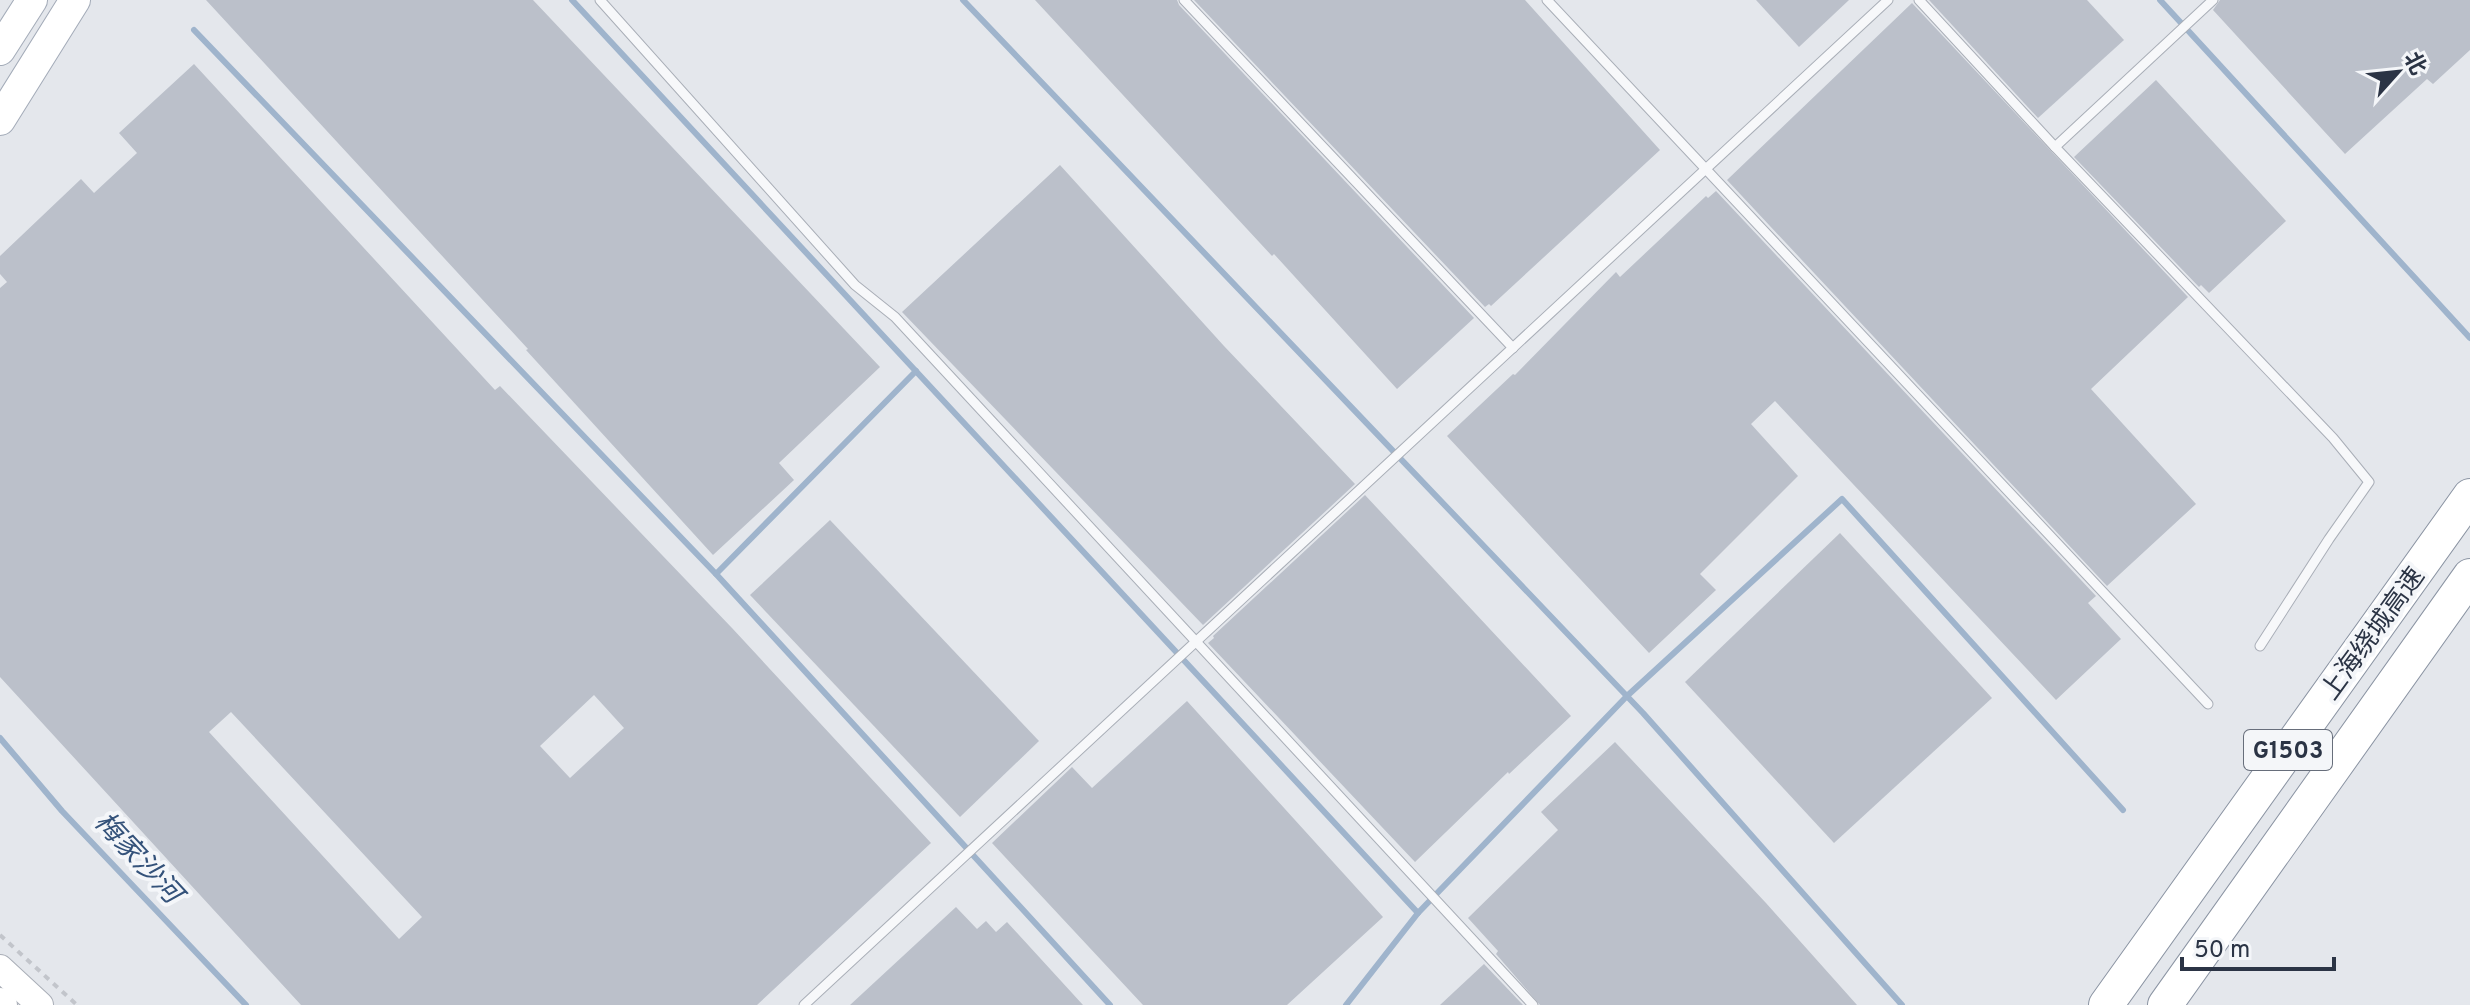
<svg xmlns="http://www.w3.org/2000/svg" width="2470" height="1005" font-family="Overpass,'Noto Sans SC',sans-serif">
  <rect width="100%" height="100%" fill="#e4e7ec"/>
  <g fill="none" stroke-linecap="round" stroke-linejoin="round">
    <g stroke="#9fb4cc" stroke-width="6">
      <path d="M572 0 1418 913"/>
      <path d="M963 0 1643 713 1902 1005"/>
      <path d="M2160 0 2470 338"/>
      <path d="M194 30 716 574"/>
      <path d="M916 371 716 574 1110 1005"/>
      <path d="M0 738 62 811 246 1005"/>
      <path d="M1346 1005 1418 913 1627 696 1842 499 2123 810"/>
    </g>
  </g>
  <g fill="#bbc0ca" fill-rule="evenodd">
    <path d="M206 0H533L880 367 779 463 794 480 713 555 526 350 528 349Z"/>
    <path d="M1035 0H1177L1179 5 1474 318 1397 389 1274 254 1272 256Z"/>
    <path d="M1194 0H1525L1660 150 1491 306 1489 304 1485 307Z"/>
    <path d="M1756 0H1849L1799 47Z"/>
    <path d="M1929 0H2087L2124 40 2038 118Z"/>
    <path d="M2220 0H2470V50L2433 84 2427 79 2345 154 2213 10Z"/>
    <path d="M1912 3 2188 297 2091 389 2196 504 2107 586 1727 180Z"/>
    <path d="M194 64 495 390 500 386 732 628 931 843 757 1005H301L0 677V288L7 282 0 274V256L81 179 94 193 137 153 119 133ZM594 695 624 728 570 778 540 746ZM231 712 422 917 399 939 209 732Z"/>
    <path d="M2156 80 2286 221 2209 293 2201 285 2199 287 2074 157Z"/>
    <path d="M1060 165 1224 346 1355 484 1203 625 902 312Z"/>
    <path d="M1716 191 2096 596 2088 603 2121 639 2056 700 1775 401 1751 424 1798 476 1700 574 1716 590 1649 653 1447 436 1513 374 1515 375 1616 272 1620 277 1706 196 1708 198Z"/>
    <path d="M1365 495 1571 716 1509 774 1508 772 1415 862 1208 643 1214 638 1213 636Z"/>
    <path d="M830 520 1039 741 960 817 750 595Z"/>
    <path d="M1840 533 1992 698 1834 843 1685 682Z"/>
    <path d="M1187 701 1383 917 1287 1005H1143L992 843 1072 767 1092 788Z"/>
    <path d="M1615 742 1766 903 1857 1005H1540L1496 954 1498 951 1468 918 1558 830 1541 812Z"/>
    <path d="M956 907 977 929 986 921 996 932 1007 922 1083 1005H850Z"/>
    <path d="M1484 964 1523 1005H1440Z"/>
  </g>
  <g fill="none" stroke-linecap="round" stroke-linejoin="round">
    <defs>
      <g id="lane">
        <path d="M600 0 855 285 895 317 1533 1005"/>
        <path d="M1184 0 1513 348"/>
        <path d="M1547 0 2208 704"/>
        <path d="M1919 0 2055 147 2213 0"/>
        <path d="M2055 147 2333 438 2369 482 2329 539 2260 646"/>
        <path d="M804 1005 1888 0"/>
      </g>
      <g id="secondary">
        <path d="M0 968 40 1005"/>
        <path d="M0 1001 4 1005"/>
      </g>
      <g id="primary">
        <path d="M0 50 32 0"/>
        <path d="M0 120 75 0"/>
      </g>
      <g id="highway">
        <path d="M2106 1005 2470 496"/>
        <path d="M2165 1005 2470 576"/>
      </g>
    </defs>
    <use href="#lane" stroke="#a9aeb7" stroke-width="11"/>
    <use href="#secondary" stroke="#a9aeb7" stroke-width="28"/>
    <use href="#primary" stroke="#a3abb8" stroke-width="32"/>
    <use href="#highway" stroke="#8b94a3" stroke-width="36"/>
    <path stroke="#c2c5cb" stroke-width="4" stroke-dasharray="6 6" stroke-linecap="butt" d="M0 935 77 1005"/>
    <use href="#lane" stroke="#f7f8fa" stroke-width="9"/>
    <use href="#secondary" stroke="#fff" stroke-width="26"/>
    <use href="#primary" stroke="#fff" stroke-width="30"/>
    <use href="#highway" stroke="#fff" stroke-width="34"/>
  </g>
  <g text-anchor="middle" stroke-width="8" stroke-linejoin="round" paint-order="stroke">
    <rect fill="#f4f6f9" stroke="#676e7b" stroke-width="2" x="2244" y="730" width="88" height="40" rx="6"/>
    <g font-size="24" font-weight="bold" fill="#2b3445">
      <text x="2288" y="758">G1503</text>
    </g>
    <g font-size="26" fill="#2b3445" stroke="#f4f6f9">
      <text transform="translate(2372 633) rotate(-54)" y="9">上海绕城高速</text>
    </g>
    <g font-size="28" font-style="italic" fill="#34527a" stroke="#f4f6f9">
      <text transform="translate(139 857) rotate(47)" y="10">梅家沙河</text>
    </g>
  </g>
  <g transform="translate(2398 72) rotate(63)" stroke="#f4f6f9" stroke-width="6" paint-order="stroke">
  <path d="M0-6L14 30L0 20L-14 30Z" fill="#2b3445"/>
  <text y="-12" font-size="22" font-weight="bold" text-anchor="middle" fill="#2b3445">北</text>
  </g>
  <path d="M2182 957v12h152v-12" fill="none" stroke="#2b3445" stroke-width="4"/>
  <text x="2194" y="957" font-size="24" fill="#2b3445" stroke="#f4f6f9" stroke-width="6" paint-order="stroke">50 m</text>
</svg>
